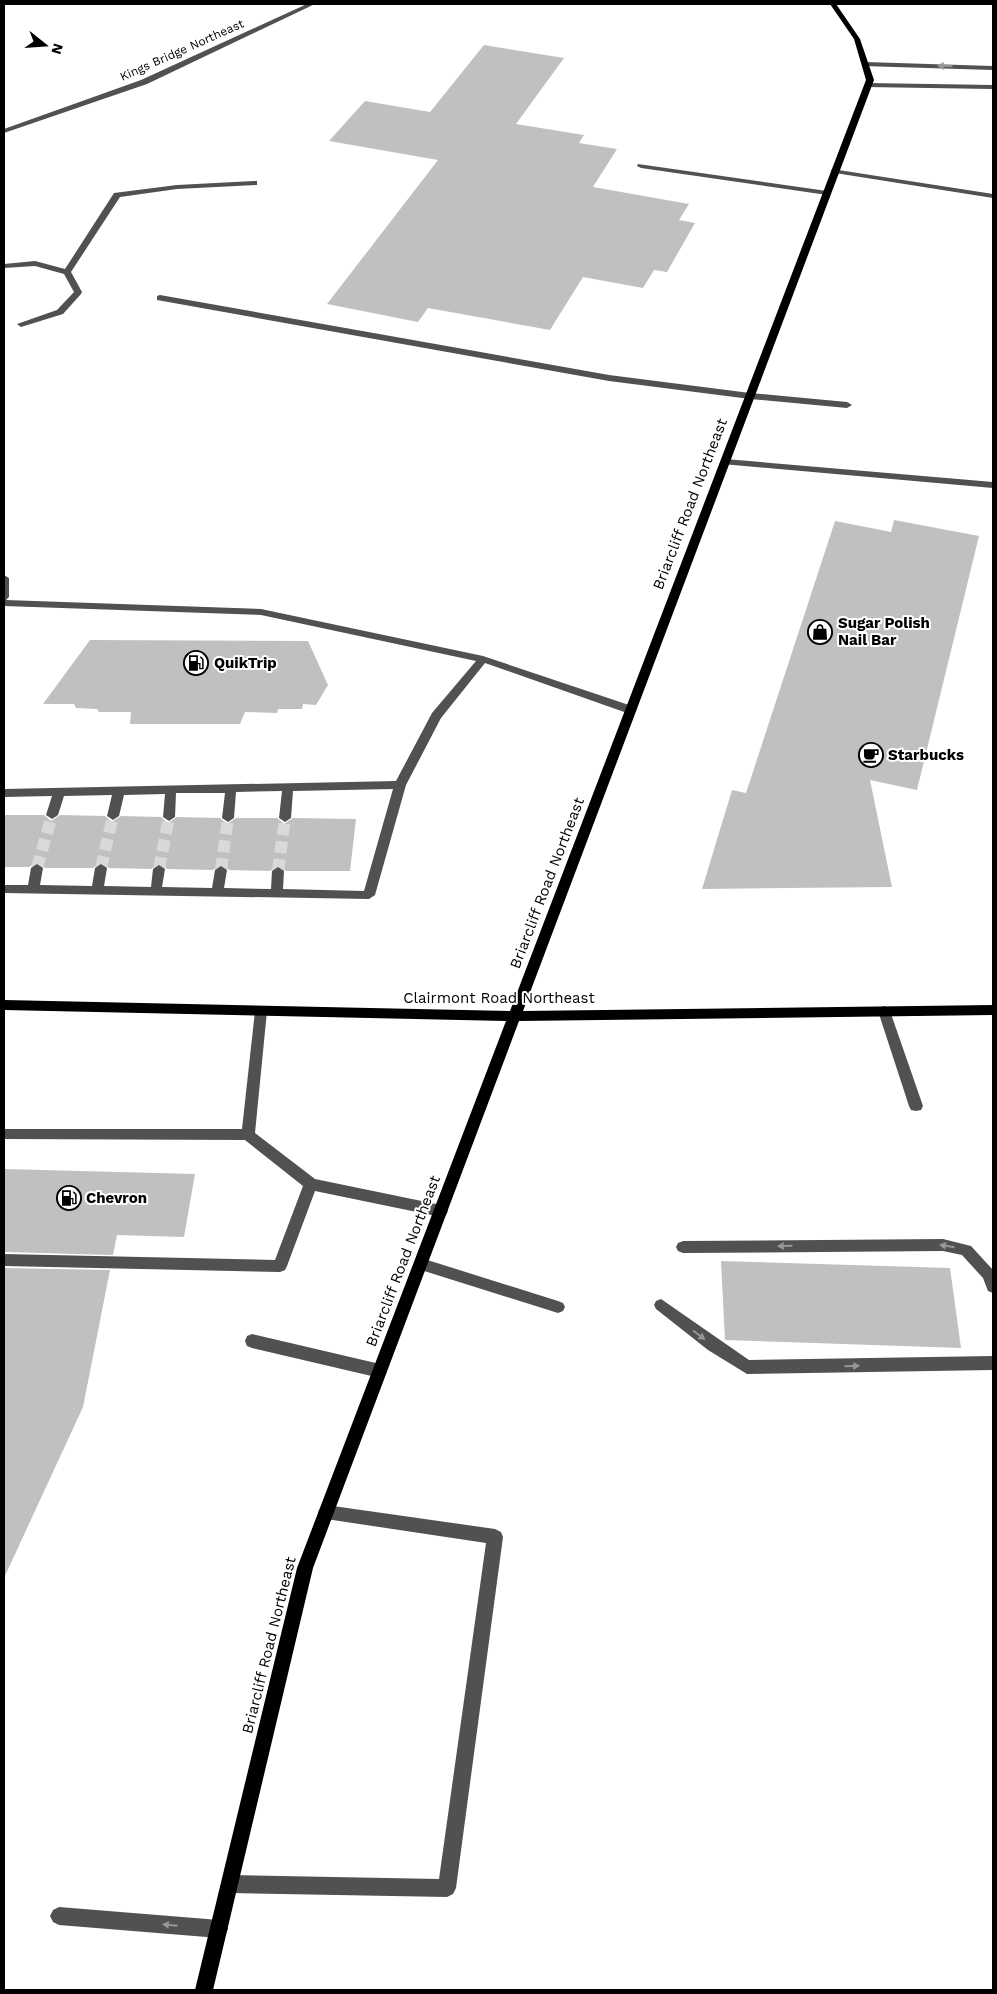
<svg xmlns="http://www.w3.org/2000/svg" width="997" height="1994" font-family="'Work Sans',sans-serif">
  <rect width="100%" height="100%" fill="#fff"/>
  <g fill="#c0c0c0">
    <path d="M484 45 564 58 516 124 584 135 579 143 617 149 593 187 689 204 679 220 695 223 667 272 654 270 643 288 583 277 550 330 428 308 418 322 327 304 438 160 329 141 365 101 430 112Z"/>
    <path d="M894 520 979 536 917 790 870 780 892 887 702 889 732 790 746 793 835 521 891 532Z"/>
    <path d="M90 640 308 641 328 685 316 705 303 704 302 709H278L277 713 245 712 240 724H130L131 712H99L97 709 76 708 74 704H43Z"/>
    <path d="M4 815H44L51 821 60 815 105 816 112 822 121 816 161 817 168 823 177 817 220 818 227 824 236 818H277L284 824 293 818 356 819 350 871H286L279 865 270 871 229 870 222 864 213 870 167 869 160 863 151 869 109 868 102 862 93 868H45L38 862 29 867H4Z"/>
    <path d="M4 1169 195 1174 184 1237 117 1235 113 1255 4 1252Z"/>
    <path d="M721 1261 950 1268 961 1348 725 1340Z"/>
    <path d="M4 1268 110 1270 83 1407 4 1578Z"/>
  </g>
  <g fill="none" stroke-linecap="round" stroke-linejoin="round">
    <g stroke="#d9d9d9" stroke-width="12" stroke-dasharray="12 6" stroke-linecap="butt">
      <path d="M37 868 52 815"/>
      <path d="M101 868 113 816"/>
      <path d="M159 869 169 817"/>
      <path d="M221 870 228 818"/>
      <path d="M278 871 285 818"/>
    </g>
    <g fill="#515151" fill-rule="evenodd">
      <path d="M307 4H315L147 84 4 133V129L141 80Z"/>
      <path d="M865 62 993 66V70L862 66V62Z"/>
      <path d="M868 83 993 85V89L865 87V83Z"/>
      <path d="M638 164 827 191 831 193 827 195 641 168 637 166Z"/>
      <path d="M832 169 993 194V198L835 173 831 171Z"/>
      <path d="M254 181H257V185L177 189 120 197 71 272 82 292 81 294 63 314 21 327 17 324 57 310 74 292 64 274 35 266 4 268V264L35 261 65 269 114 193 177 185Z"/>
      <path d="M160 295 609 375 750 393 847 402 852 405 847 408 750 399 609 381 157 300V296Z"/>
      <path d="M725 459 993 482V488L722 464 720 462Z"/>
      <path d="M4 575 9 578V597L6 600 261 609 483 656 635 707 636 710 635 713H627L485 663 441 718 406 785 375 895 369 899 4 893V885H28L31 868 37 864 43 868 40 885 92 886 95 868 101 864 107 868 104 886 151 887 153 869 159 865 165 869 162 887 212 888 215 870 221 866 227 870 224 888 271 889 272 871 278 867 284 871 283 889 364 891 393 789 293 791 291 818 285 822 279 818 282 791 236 792 234 818 228 822 222 818 225 793H176L175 817 169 821 163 817 165 794 124 795 119 816 113 820 107 816 112 795 64 796 58 815 52 819 46 815 52 796 4 797V789L396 781 432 713 476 661 261 615 4 606Z"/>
      <path d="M261 1006 265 1008 267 1011 255 1133 315 1179 441 1205 446 1207 448 1211 446 1215 441 1217 315 1191 287 1266 285 1270 280 1272 4 1266V1254L275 1260 303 1186 245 1140 4 1139V1129H242L255 1011 257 1008Z"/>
      <path d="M884 1006 888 1008 890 1011 923 1106 921 1110 916 1111 911 1110 909 1106 878 1011 880 1008Z"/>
      <path d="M943 1239 971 1246 993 1270V1293L988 1291 983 1278 962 1255 943 1251 683 1253 678 1251 676 1247 678 1243 683 1241Z"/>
      <path d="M421 1258 558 1301 563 1303 565 1307 563 1311 558 1313 421 1270 416 1268 414 1264 416 1260Z"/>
      <path d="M661 1299 749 1360 993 1356V1370L747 1374 708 1350 656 1309 654 1305 656 1301Z"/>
      <path d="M252 1334 380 1364 385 1366 387 1371 385 1376 380 1378 252 1348 247 1346 245 1341 247 1336Z"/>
      <path d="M326 1505 495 1529 501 1532 503 1537 456 1888 453 1894 447 1897 230 1893 224 1890 221 1884 224 1878 230 1875 439 1879 486 1543 326 1519 321 1517 318 1512 321 1507Z"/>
      <path d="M59 1907 219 1920 225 1923 228 1929 225 1935 219 1938 59 1925 53 1922 50 1916 53 1910Z"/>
    </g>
    <path fill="#000" fill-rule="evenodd" d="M830 4H836L860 39 874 80 523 1011 993 1005V1015L519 1021 313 1568 213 1990H195L297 1568 506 1021 4 1010V1000L510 1011 866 80 854 39Z"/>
  </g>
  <defs><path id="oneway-solid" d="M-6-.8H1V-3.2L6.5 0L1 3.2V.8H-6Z" transform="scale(1.25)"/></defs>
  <g fill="#979797">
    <use href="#oneway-solid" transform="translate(945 66) rotate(-179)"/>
    <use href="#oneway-solid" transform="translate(785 1246) rotate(179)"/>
    <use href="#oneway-solid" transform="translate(947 1246) rotate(-171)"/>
    <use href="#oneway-solid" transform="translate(699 1335) rotate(37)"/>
    <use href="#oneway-solid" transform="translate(852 1366) rotate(-1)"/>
    <use href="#oneway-solid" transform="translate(170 1925) rotate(-175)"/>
  </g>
  <defs>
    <symbol id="shop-ring" viewBox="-11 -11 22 22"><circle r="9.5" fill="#fff" stroke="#000" stroke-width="1.5"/><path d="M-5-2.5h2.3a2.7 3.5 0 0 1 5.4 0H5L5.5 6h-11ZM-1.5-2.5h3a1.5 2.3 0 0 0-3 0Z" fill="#000"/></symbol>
    <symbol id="fuel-ring" viewBox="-11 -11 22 22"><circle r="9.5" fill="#fff" stroke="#000" stroke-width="1.5"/><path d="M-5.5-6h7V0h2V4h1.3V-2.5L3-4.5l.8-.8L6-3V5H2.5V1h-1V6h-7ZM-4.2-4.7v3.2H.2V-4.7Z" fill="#000"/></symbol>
    <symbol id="cafe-ring" viewBox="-11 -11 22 22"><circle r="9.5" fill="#fff" stroke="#000" stroke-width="1.5"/><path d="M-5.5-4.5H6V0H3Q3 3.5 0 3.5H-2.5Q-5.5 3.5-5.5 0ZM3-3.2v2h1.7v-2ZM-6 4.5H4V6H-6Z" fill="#000"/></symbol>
  </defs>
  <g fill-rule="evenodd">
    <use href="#shop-ring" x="806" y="618" width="28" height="28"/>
    <use href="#fuel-ring" x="182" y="649" width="28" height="28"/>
    <use href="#cafe-ring" x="857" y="741" width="28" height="28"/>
    <use href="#fuel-ring" x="55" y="1184" width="28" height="28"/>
  </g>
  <g text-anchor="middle" stroke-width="4" stroke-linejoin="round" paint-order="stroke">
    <g font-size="12" fill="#000" stroke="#fff">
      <text transform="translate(182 50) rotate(-24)" y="4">Kings Bridge Northeast</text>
    </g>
    <g font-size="15" fill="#000" stroke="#fff">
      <text transform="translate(690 504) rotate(-69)" y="5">Briarcliff Road Northeast</text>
      <text transform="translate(547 883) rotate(-69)" y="5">Briarcliff Road Northeast</text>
      <text x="499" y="1003">Clairmont Road Northeast</text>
      <text transform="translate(403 1261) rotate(-69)" y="5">Briarcliff Road Northeast</text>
      <text transform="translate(269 1645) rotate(-76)" y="5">Briarcliff Road Northeast</text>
    </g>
    <g font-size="15" font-weight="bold" fill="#000" stroke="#fff" text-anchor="start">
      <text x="838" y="628">Sugar Polish<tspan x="838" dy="17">Nail Bar</tspan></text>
      <text x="214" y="668">QuikTrip</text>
      <text x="888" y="760">Starbucks</text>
      <text x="86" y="1203">Chevron</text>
    </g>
  </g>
  <rect width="997" height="1994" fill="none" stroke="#000000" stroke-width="10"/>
  <g transform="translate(45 45) rotate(107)" stroke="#ffffff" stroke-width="4" paint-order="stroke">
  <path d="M0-4L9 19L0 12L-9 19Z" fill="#000000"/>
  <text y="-8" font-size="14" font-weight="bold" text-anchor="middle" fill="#000000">N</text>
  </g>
</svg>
